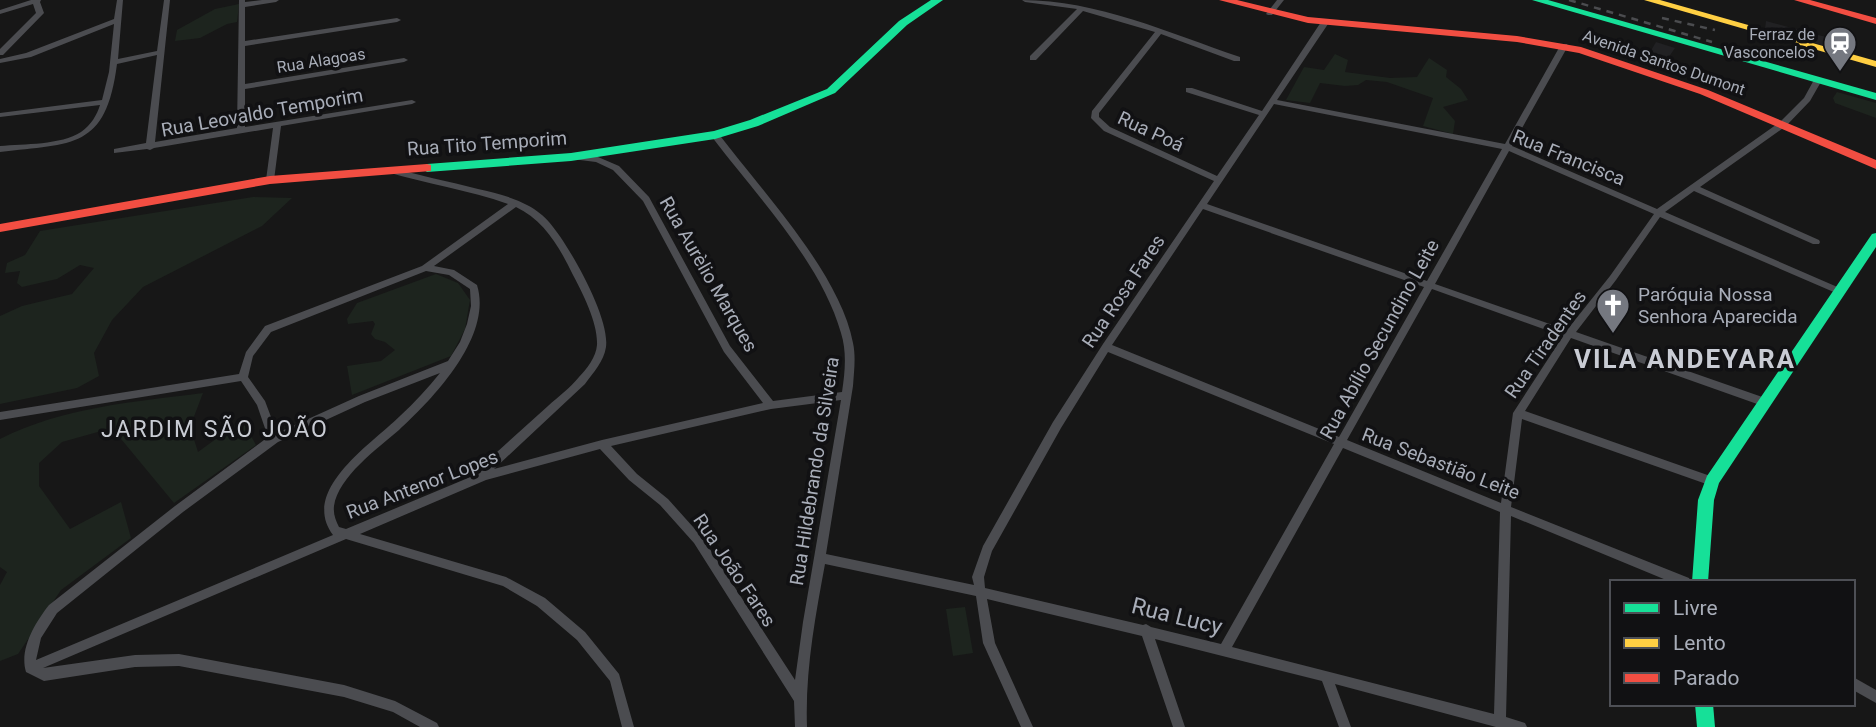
<svg xmlns="http://www.w3.org/2000/svg" width="1876" height="727" font-family="Roboto,sans-serif">
  <rect width="100%" height="100%" fill="#171717"/>
  <g fill="#212123">
    <path d="M1766 21 1841 41 1840 50 1765 29Z"/>
    <path d="M1656 42 1675 48 1660 70 1643 64Z"/>
  </g>
  <g fill="#1d241e">
    <path d="M239 4 237 22 227 24 200 38 175 41 177 30 215 9Z"/>
    <path d="M1335 54 1348 60 1345 72 1390 78 1417 77 1429 58 1447 70 1446 77 1461 89 1468 100 1443 107 1455 121 1453 134 1423 126 1433 98 1387 82 1366 80 1358 85 1345 86 1320 83 1310 103 1286 100 1304 67 1324 70Z"/>
    <path d="M1837 92 1876 103V118L1835 103 1833 98Z"/>
    <path d="M253 197 292 198 262 226 143 287 112 320 94 353 99 376 77 388 0 404V316L22 306 72 294 94 268 80 265 57 279 22 287 17 283 20 271 5 273 7 263 25 255 40 231Z"/>
    <path d="M436 274 458 283 470 300 465 329 451 356 352 395 347 366 381 361 395 350 385 342 375 339 371 334 375 324 373 321 348 324 347 319 357 303Z"/>
    <path d="M203 393 190 427 198 452 242 420 256 445 174 503 112 428 62 442 39 463V486L70 529 121 502 131 538 61 590 18 654 0 661V585L7 572 0 567V439C63 407 134 402 203 393Z"/>
    <path d="M965 607 973 653 953 656 946 609Z"/>
  </g>
  <g fill="none" stroke-linecap="round" stroke-linejoin="round">
    <g fill="#4b4c50" fill-rule="evenodd">
      <path d="M31 0H41L40 2 44 13 3 55H0V49L36 13 33 4 0 14V10Z"/>
      <path d="M117 0H123L118 59 157 51 164 0H170L155 142 237 128 239 0H245V2L262 0H279L276 2 245 7V41L397 18 401 20 397 22 245 46V84L404 58 408 60 404 62 245 89V127L412 100 416 102 412 104 281 126 274 180 270 183 266 180 273 128 154 148 150 150 147 149 114 153V149L146 143 157 55 117 64C106 150 73 143 0 152V146C24 144 61 145 81 132 91 125 97 115 100 105L0 117V113L102 100 109 72 114 24 31 57 0 63V59L26 53 114 19Z"/>
      <path d="M1022 0C1097 0 1169 33 1240 57V61H1234L1161 34 1099 113V117L1110 127 1217 176 1259 115 1186 92V88H1192L1262 111 1321 22H1324L1328 24 1277 100 1505 144 1560 46 1564 44H1567L1568 46 1512 146 1657 209 1780 122 1804 98 1815 78H1821L1822 80 1810 101 1786 126 1700 187 1819 240 1820 242 1819 244H1813L1694 191 1665 212 1842 289 1844 291 1842 293H1836L1660 217 1616 280 1576 332 1768 399 1769 402 1768 405H1760L1571 338 1525 411 1716 478 1717 481 1716 484 1712 486 1522 419 1511 507 1689 578 1691 582H1671L1511 516 1506 717 1525 723 1527 727H1496L1335 684 1351 727H1339L1322 681 1155 639 1185 727H1173L1142 636 987 599 995 643 1033 727H1021L983 643 976 596 825 564C815 618 805 672 807 727H795L794 701 694 543 660 505 629 480 600 449 486 480 360 534 506 577 545 598 585 632 619 674 634 727H622L610 681 577 640 537 606 503 586 346 539 43 668 135 655 179 654 344 685 395 701 437 723 439 727H420L393 712 344 697 179 666 135 667 44 681 26 672C19 649 35 623 49 605L175 506 268 437 257 405 241 381 0 420V412L239 374 246 352 265 326 422 266 508 204C469 190 427 184 387 172V168L390 167C419 176 449 181 478 189 495 193 513 197 529 206 536 210 544 216 549 222 569 245 610 317 606 347 604 361 593 373 585 384L494 469 602 440 763 403 724 352 643 201 613 170 596 162 572 159 571 157 575 154 598 157 619 166 649 197 730 346 773 401 842 392C845 372 847 352 841 333 821 262 756 195 712 137V133H718C761 190 840 273 853 343 856 357 854 371 853 386L826 554 974 585 972 577 983 546 1053 422 1103 344 1214 181 1104 131 1091 118 1092 111 1155 32 1083 11 1036 60H1030V56L1077 9 1025 2ZM1274 104 1502 149 1427 281 1207 204ZM1509 151 1654 214 1610 276 1567 330 1435 284ZM516 207C544 220 560 248 573 275 583 294 598 323 597 345 596 357 587 369 579 377 570 388 558 397 548 406 528 424 508 442 488 460L480 473 346 529 339 527C336 521 333 514 334 506 338 477 378 448 399 430 434 398 493 336 477 285L454 270 434 266ZM1203 209 1424 287 1339 437 1112 345ZM426 271 449 275 470 289 471 306 467 324 460 342 448 361 359 396 277 433 265 401 248 377 253 356 271 332ZM1432 289 1563 336 1513 413 1501 503 1347 440ZM1108 352 1334 444 1221 644 1151 627 1146 624 1143 625 985 588 984 577 992 551 1061 428ZM440 373C428 388 414 403 400 416 373 443 299 490 333 535L36 660 41 638 57 613 183 512 278 442 365 402ZM841 400 803 622 795 680 702 537 668 499 637 474 611 446 771 409ZM1343 448 1500 512 1494 714 1232 647Z"/>
      <path d="M1277 0H1284L1272 15H1268L1266 14Z"/>
      <path d="M1853 677 1876 690V703L1853 690Z"/>
    </g>
    <g fill="#16e098" fill-rule="evenodd">
      <path d="M931 0H943L907 25 835 93 758 126 715 139 571 161 427 172 421 168 427 164 571 153 714 131 750 120 827 89 899 21Z"/>
      <path d="M1532 0H1548L1876 93V100Z"/>
      <path d="M1876 233V247L1719 483 1714 500 1708 582H1692L1698 500 1707 476 1872 234Z"/>
      <path d="M1695 704H1713L1715 727H1697Z"/>
    </g>
    <path fill="#ffcf43" fill-rule="evenodd" d="M1644 0H1660L1876 61V67Z"/>
    <g fill="#f24e42" fill-rule="evenodd">
      <path d="M1219 0H1237L1308 17 1517 36 1581 47 1708 90 1876 160V169L1700 94 1579 53 1517 42 1308 23Z"/>
      <path d="M1794 0H1810L1876 18V24Z"/>
      <path d="M427 164 431 165V171L270 184 0 232V224L270 176Z"/>
    </g>
    <g stroke="#4b4c4f" stroke-width="2.5" stroke-dasharray="7 6" stroke-linecap="butt">
      <path d="M1569 0 1712 42"/>
      <path d="M1662 18 1715 30"/>
    </g>
  </g>
  <defs>
    <symbol id="station-pin" viewBox="-11 -11 22 30"><path d="M0 17L-7.5 6A9.5 9.5 0 1 1 7.5 6Z" fill="#757880" stroke="#111113"/><path d="M-3-6H3Q5-6 5-4V2Q5 4 3 4L4.5 6H3L1.5 4h-3L-3 6H-4.5L-3 4Q-5 4-5 2V-4Q-5-6-3-6ZM-3.5-4v3h7v-3ZM-3.5 1v1.5H-2V1ZM2 1v1.5H3.5V1Z" fill="#fff"/></symbol>
    <symbol id="church-pin" viewBox="-11 -11 22 30"><path d="M0 17L-7.5 6A9.5 9.5 0 1 1 7.5 6Z" fill="#757880" stroke="#111113"/><path d="M-1.2-6h2.4v3.5h3.3v2.4h-3.3V6h-2.4V-.1h-3.3v-2.4h3.3Z" fill="#fff"/></symbol>
  </defs>
  <g fill-rule="evenodd">
    <use href="#station-pin" x="1821" y="24" width="38" height="52"/>
    <use href="#church-pin" x="1594" y="286" width="38" height="52"/>
  </g>
  <g text-anchor="middle" stroke-width="7" stroke-linejoin="round" paint-order="stroke">
    <g font-size="16" fill="#a8adb8" stroke="#111113" text-anchor="end">
      <text x="1815" y="40">Ferraz de<tspan x="1815" dy="18">Vasconcelos</tspan></text>
    </g>
    <g font-size="16" fill="#a8adb8" stroke="#111113">
      <text transform="translate(321 60) rotate(-9)" y="6">Rua Alagoas</text>
      <text transform="translate(1664 62) rotate(19)" y="6">Avenida Santos Dumont</text>
    </g>
    <g font-size="19" fill="#a8adb8" stroke="#111113">
      <text transform="translate(262 112) rotate(-10)" y="7">Rua Leovaldo Temporim</text>
      <text transform="translate(1151 131) rotate(25)" y="7">Rua Poá</text>
      <text transform="translate(487 143) rotate(-4)" y="7">Rua Tito Temporim</text>
      <text transform="translate(1569 157) rotate(22)" y="7">Rua Francisca</text>
      <text transform="translate(709 274) rotate(60)" y="7">Rua Aurèlio Marques</text>
      <text transform="translate(1123 291) rotate(-56)" y="7">Rua Rosa Fares</text>
      <text transform="translate(1379 339) rotate(-61)" y="7">Rua Abílio Secundino Leite</text>
      <text transform="translate(1545 344) rotate(-55)" y="7">Rua Tiradentes</text>
      <text transform="translate(1441 463) rotate(21)" y="7">Rua Sebastião Leite</text>
      <text transform="translate(814 471) rotate(-81)" y="7">Rua Hildebrando da Silveira</text>
      <text transform="translate(422 484) rotate(-21)" y="7">Rua Antenor Lopes</text>
      <text transform="translate(735 570) rotate(56)" y="7">Rua João Fares</text>
    </g>
    <g font-size="19" fill="#a8adb8" stroke="#111113" text-anchor="start">
      <text x="1638" y="301">Paróquia Nossa<tspan x="1638" dy="22">Senhora Aparecida</tspan></text>
    </g>
    <g font-size="23" letter-spacing="2" fill="#c9ccd4" stroke="#111113">
      <text x="215" y="437">JARDIM SÃO JOÃO</text>
    </g>
    <g font-size="23" fill="#a8adb8" stroke="#111113">
      <text transform="translate(1177 616) rotate(14)" y="8">Rua Lucy</text>
    </g>
    <g font-size="26" font-weight="bold" letter-spacing="2" fill="#c9ccd4" stroke="#111113">
      <text x="1685" y="368">VILA ANDEYARA</text>
    </g>
  </g>
  <rect x="1610" y="580" width="245" height="126" fill="#111113" stroke="#4d4f55" stroke-width="2"/>
  <rect x="1624" y="603" width="35" height="10" fill="#16e098" stroke="#4d4f55" stroke-width="2"/>
  <text x="1673" y="615" font-size="21" fill="#a8adb8">Livre</text>
  <rect x="1624" y="638" width="35" height="10" fill="#ffcf43" stroke="#4d4f55" stroke-width="2"/>
  <text x="1673" y="650" font-size="21" fill="#a8adb8">Lento</text>
  <rect x="1624" y="673" width="35" height="10" fill="#f24e42" stroke="#4d4f55" stroke-width="2"/>
  <text x="1673" y="685" font-size="21" fill="#a8adb8">Parado</text>
</svg>
